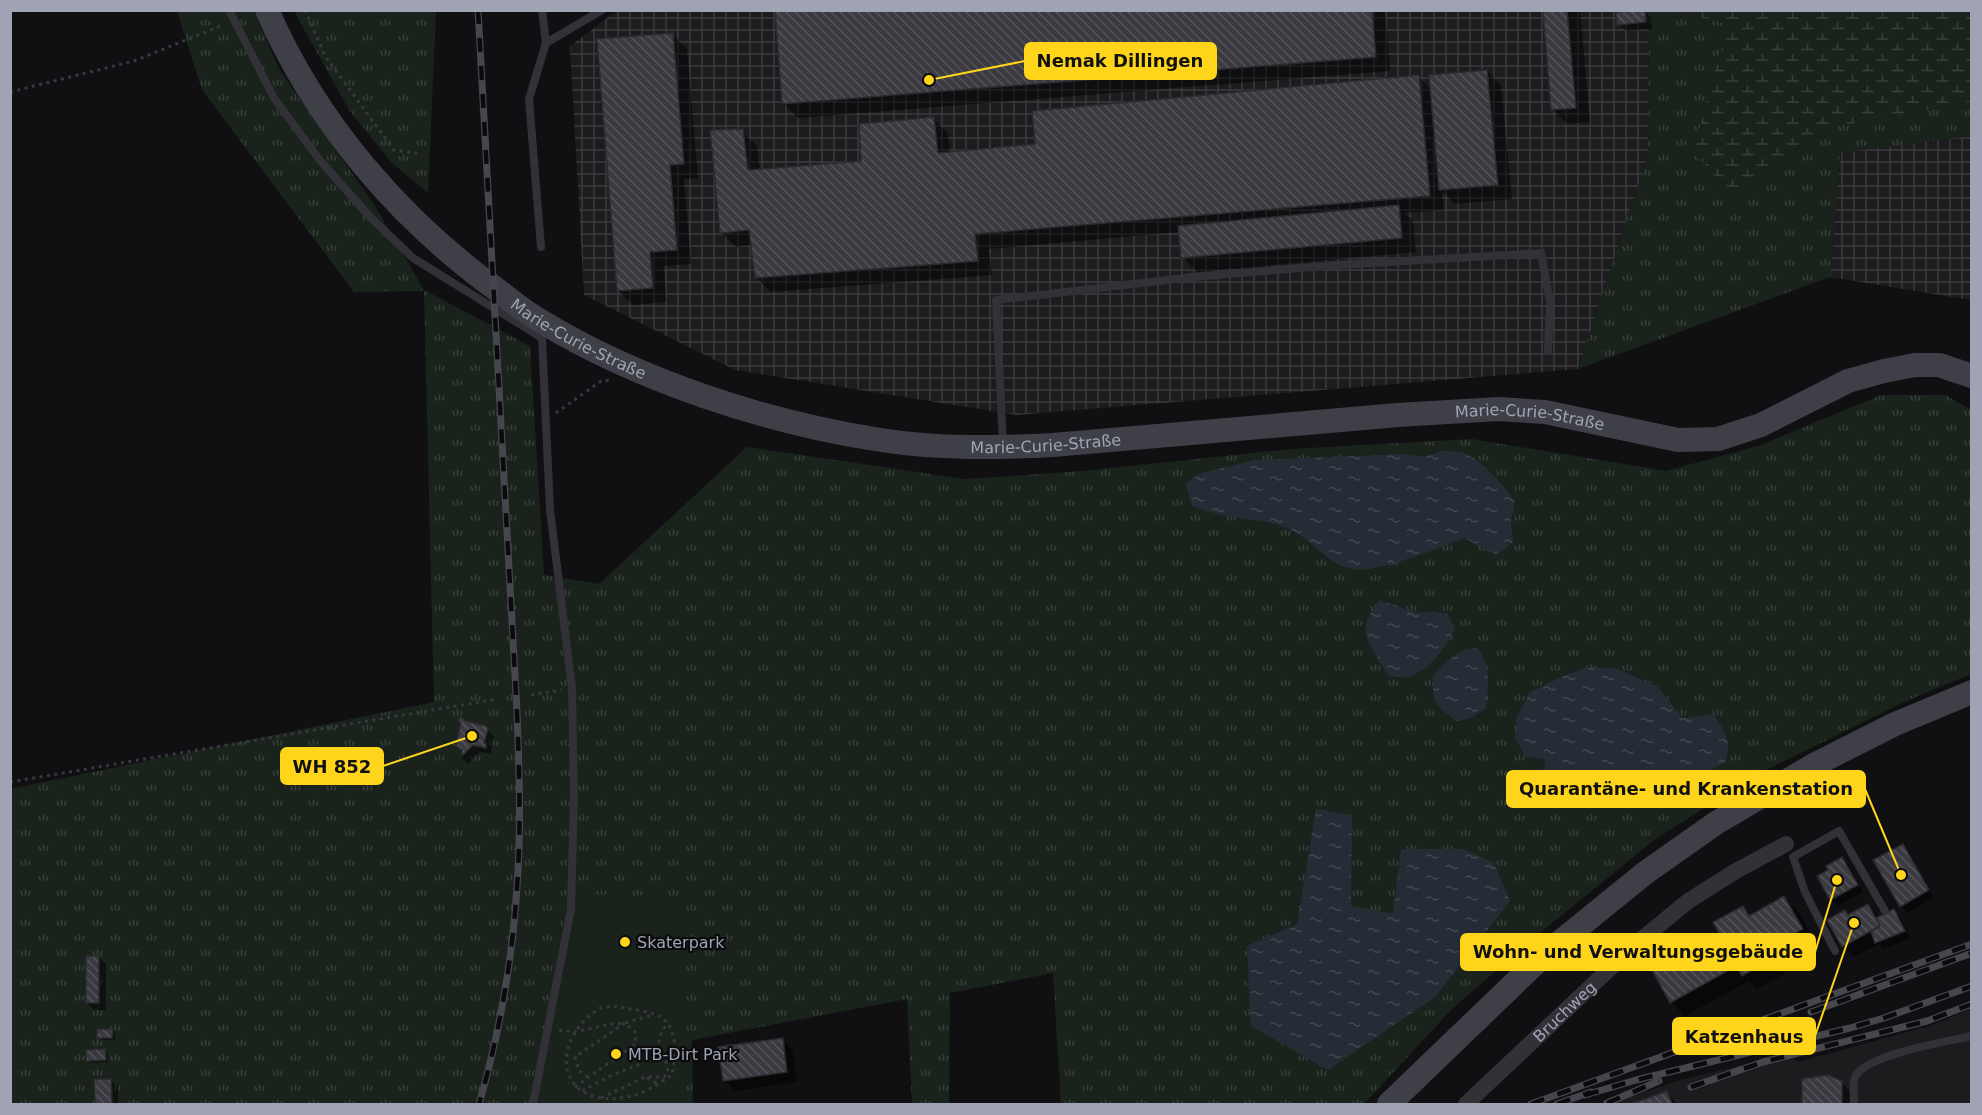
<svg xmlns="http://www.w3.org/2000/svg" width="1982" height="1115" font-family="'DejaVu Sans',sans-serif">
  <defs>
    <pattern id="industrial-grid" width="8" height="8" patternUnits="userSpaceOnUse" patternTransform="scale(1.5)"><rect width="8" height="8" fill="#1c1c1f"/><path d="M0 4h8M4 0v8" fill="none" stroke="#3a3a3d"/></pattern>
    <pattern id="grass-tufts" width="24" height="20" patternUnits="userSpaceOnUse" patternTransform="scale(1.5)"><rect width="24" height="20" fill="#1a221c"/><path d="M3 7l-1-3M5 7V3M7 7l1-3M15 17l-1-3M17 17v-4M19 17l1-3" fill="none" stroke="#383f3b"/></pattern>
    <pattern id="wetland-marsh" width="20" height="14" patternUnits="userSpaceOnUse" patternTransform="scale(1.5)"><rect width="20" height="14" fill="#1a221c"/><path d="M1 5h8M5 5V1M11 12h8M15 12V8" fill="none" stroke="#383f3b"/></pattern>
    <pattern id="water-ripples" width="26" height="14" patternUnits="userSpaceOnUse" patternTransform="scale(1.5)"><rect width="26" height="14" fill="#262c36"/><path d="M2 4q2-2 4 0t4 0M15 11q2-2 4 0t4 0" fill="none" stroke="#424751"/></pattern>
    <pattern id="building-back-hatch" width="6" height="6" patternUnits="userSpaceOnUse" patternTransform="scale(1.5)"><rect width="6" height="6" fill="#3a3a40"/><path d="M-1 5l2 2M0 0l6 6M5-1l2 2" fill="none" stroke="#535359"/></pattern>
  </defs>
  <rect width="100%" height="100%" fill="#101012"/>
  <path fill="#1c1c1f" d="M1971 1009V1104H1607L1681 1080 1787 1054 1798 1062 1929 1026Z"/>
  <g fill="url(#industrial-grid)">
    <path d="M618 10 1649 11 1648 155 1578 369 1017 415 735 370 584 295 570 46Z"/>
    <path d="M1971 136V300L1830 277 1840 152Z"/>
  </g>
  <g fill="url(#grass-tufts)">
    <path d="M177 11H254L279 69 375 206 424 290 530 346 544 575 599 584 747 447 965 479 1082 471 1292 449 1472 439 1666 471 1758 446 1881 395H1945L1971 410V674L1904 702 1758 774 1657 838 1531 940 1451 1010 1364 1104H1061L1053 973 950 993 949 1104H912L907 999 692 1040 693 1104H11L10 789 434 702 424 291 354 292 202 90Z"/>
    <path d="M294 11H436L428 193 391 162 349 110Z"/>
    <path d="M1649 11H1675L1729 24 1693 152 1738 199 1822 129 1971 102V136L1840 153 1830 277 1578 369 1648 155Z"/>
  </g>
  <path fill="url(#wetland-marsh)" d="M1675 11H1971V102L1822 129 1738 199 1693 152 1728 24Z"/>
  <path fill="#1a221c" d="M579 894 679 897 685 1003 684 1104H537Z"/>
  <g fill="url(#water-ripples)">
    <path d="M1442 451C1449 451 1460 451 1466 454 1486 464 1503 485 1515 502L1511 521 1513 542 1497 555 1464 538C1436 548 1371 578 1344 567 1323 558 1309 537 1287 528 1264 519 1250 521 1228 516 1216 514 1204 510 1192 506L1185 483 1202 473 1255 460 1405 454 1424 457Z"/>
    <path d="M1379 600 1418 613 1433 611 1447 614 1455 628C1444 652 1418 687 1388 675 1381 661 1363 642 1366 626 1367 617 1375 608 1379 600Z"/>
    <path d="M1477 648C1492 666 1488 687 1486 708L1471 718 1457 721C1434 705 1433 703 1433 676 1447 661 1456 649 1477 648Z"/>
    <path d="M1586 668H1615L1658 687 1682 718 1713 714C1726 733 1732 740 1725 763L1704 772 1694 782 1668 802H1648L1632 797 1608 795 1594 789 1581 786 1568 792 1546 795 1544 777 1545 759 1525 757 1515 737 1517 716 1530 692 1566 675Z"/>
    <path d="M1316 809 1352 815 1351 906 1393 914 1401 849H1464L1494 863 1510 901 1435 997 1328 1070 1251 1026 1247 946 1297 924Z"/>
  </g>
  <g fill="#0007">
    <path d="M776 10H1385L1390 71 798 118 783 103Z"/>
    <path d="M1544 10H1580L1590 122 1567 124 1553 110Z"/>
    <path d="M1644 11 1651 18 1652 29 1626 31 1619 24Z"/>
    <path d="M673 35 687 49 698 178 684 179 691 264 664 266 666 302 633 305 618 290Z"/>
    <path d="M1487 71 1501 86 1512 199 1455 204 1442 191 1444 210 1404 213 1413 221 1416 252 1197 272 1183 257 1180 232 989 249 992 275 771 292 756 277 752 245 736 247 722 233 742 131 757 146 760 170 863 162 933 118 948 133 950 153 1037 146 1419 77 1432 90Z"/>
    <path d="M485 727 494 737 491 750 492 754 480 752 468 764 462 758 463 751Z"/>
    <path d="M1902 846 1909 853 1934 898 1908 913 1901 906Z"/>
    <path d="M1842 858 1849 865 1863 892 1838 906 1831 899 1830 870Z"/>
    <path d="M1784 898 1799 912 1816 944 1780 964 1785 974 1757 989 1749 981 1685 1016 1671 1002 1721 933 1743 908 1751 916Z"/>
    <path d="M1868 906 1880 918 1893 910 1900 917 1911 938 1884 949 1879 944 1854 957 1843 946 1845 912 1849 916Z"/>
    <path d="M99 957 106 964V1010H94L87 1003Z"/>
    <path d="M112 1031 115 1034V1040H102L99 1037Z"/>
    <path d="M782 1040 793 1050 797 1082 735 1091 725 1080Z"/>
    <path d="M105 1051 108 1054V1062L91 1063 88 1060Z"/>
    <path d="M111 1080 118 1087V1104H97L95 1081Z"/>
    <path d="M1803 1080 1841 1082 1852 1093V1104H1803Z"/>
    <path d="M1667 1093 1678 1104H1635Z"/>
  </g>
  <g fill="url(#building-back-hatch)" stroke="#2b2a2e" stroke-width="1.5">
    <path d="M775 10H1372L1376 57 782 104Z"/>
    <path d="M1543 10H1567L1576 108 1551 110Z"/>
    <path d="M1645 10 1646 22 1617 25 1616 12Z"/>
    <path d="M673 33 684 164 670 165 677 250 650 252 653 288 617 291 597 39Z"/>
    <path d="M1487 70 1498 185 1439 190 1429 75Z"/>
    <path d="M1419 75 1430 196 975 234 978 261 755 278 749 230 720 233 710 130 743 129 748 170 861 161 859 124 934 117 938 153 1035 144 1032 111Z"/>
    <path d="M1399 205 1402 238 1181 258 1178 226Z"/>
    <path d="M461 717 465 721 486 726 488 729 484 743 486 744V748L473 745 463 755 461 754 462 750 456 746 461 723 458 720Z"/>
    <path d="M1903 844 1929 890 1900 907 1873 860Z"/>
    <path d="M1842 857 1858 885 1830 900 1817 876 1828 870 1826 866Z"/>
    <path d="M1784 896 1803 929 1766 949 1772 959 1742 976 1736 966 1670 1003 1652 970 1719 933 1713 922 1743 906 1749 916Z"/>
    <path d="M1868 904 1880 926 1842 947 1827 920 1845 910 1848 915Z"/>
    <path d="M1894 909 1905 931 1875 943 1871 932 1880 926 1876 918Z"/>
    <rect x="86" y="956" width="13" height="47"/>
    <path d="M97 1029H113L112 1038H97Z"/>
    <path d="M783 1038 787 1072 723 1081 718 1047Z"/>
    <path d="M105 1049 106 1060 86 1061V1050Z"/>
    <path d="M1828 1075 1842 1081V1104H1802V1079Z"/>
    <path d="M94 1079H111L112 1104H95Z"/>
    <path d="M1667 1091 1672 1104H1631Z"/>
  </g>
  <g fill="none" stroke-linecap="round" stroke-linejoin="round">
    <g stroke="#37383e" stroke-width="3" stroke-dasharray="3 4.5" stroke-linecap="butt">
      <path d="M305 10 325 56 394 150 422 154"/>
      <path d="M10 92 134 61 223 25"/>
      <path d="M556 413 601 381 611 380"/>
      <path d="M531 695 562 690"/>
      <path d="M10 782 497 699"/>
      <path d="M614 1006C624 1008 655 1012 661 1017 679 1029 675 1057 672 1075 660 1083 645 1093 631 1096 561 1113 545 1046 597 1010 601 1007 609 1007 614 1006Z"/>
      <path d="M559 1030 574 1032 611 1024 625 1023 652 1015"/>
      <path d="M588 1077 579 1071 575 1057 625 1023 635 1032 636 1043 627 1050"/>
      <path d="M647 1078 658 1084"/>
      <path d="M575 1087 627 1050 638 1051 642 1058 640 1064 610 1076 582 1091"/>
      <path d="M601 1098 645 1077H664L668 1072C667 1051 649 1048 667 1024"/>
    </g>
    <g stroke="#313137" stroke-width="8">
      <path d="M229 10 274 98 319 159 369 216 413 258 542 338 550 510 572 688 574 797 571 909 533 1104"/>
      <path d="M546 43 602 10"/>
      <path d="M541 247 529 99 546 43 542 10"/>
      <path d="M1003 444 996 300 1193 277 1337 265 1541 253 1550 302 1548 350"/>
      <path d="M1835 951 1805 892 1793 857 1839 831 1885 911"/>
      <path d="M1854 1104C1854 1097 1852 1084 1855 1077 1865 1055 1948 1041 1972 1036"/>
    </g>
    <path stroke="#313137" stroke-width="16" id="s1" d="M1466 1104 1636 944 1687 902 1734 872 1786 844"/>
    <g stroke="#3f4047" stroke-width="24">
      <path id="s2" d="M267 10C316 123 401 221 500 292 512 301 525 312 539 320 637 380 767 423 881 440 938 449 996 448 1053 445L1398 415 1498 409 1545 412 1678 440 1718 439 1761 425 1848 381 1884 371 1915 365H1939L1972 376"/>
      <path d="M1389 1104 1544 955 1645 873 1716 823 1812 766 1895 724 1972 692"/>
    </g>
    <defs>
      <g id="rail">
        <path d="M478 10 517 712C519 765 521 818 518 871 514 950 501 1028 479 1104"/>
        <path d="M1811 1012 1972 953"/>
        <path d="M1691 1087 1763 1062 1927 1021 1972 1004"/>
        <path d="M1585 1095 1636 1080 1850 1028 1884 1018 1972 986"/>
        <path d="M1607 1103 1659 1081"/>
        <path d="M1531 1104 1972 944"/>
        <path d="M1557 1104 1591 1092"/>
      </g>
    </defs>
    <use href="#rail" stroke="#46474e" stroke-width="7"/>
    <use href="#rail" stroke="#0b0b0d" stroke-width="4.5" stroke-dasharray="14" stroke-linecap="butt"/>
  </g>
  <g fill="#ffd51b" stroke="#0b0b0d" stroke-width="2">
    <circle cx="625" cy="942" r="6"/>
    <circle cx="616" cy="1054" r="6"/>
  </g>
  <g text-anchor="middle" stroke-width="4.5" stroke-linejoin="round" paint-order="stroke">
    <g font-size="16" fill="#a0a3b4" stroke="#0b0b0d">
      <text dy="6" stroke="none"><textPath href="#s2" startOffset="462">Marie-Curie-Straße</textPath></text>
      <text dy="6" stroke="none"><textPath href="#s2" startOffset="1434">Marie-Curie-Straße</textPath></text>
      <text dy="6" stroke="none"><textPath href="#s2" startOffset="948">Marie-Curie-Straße</textPath></text>
      <text dy="6" stroke="none"><textPath href="#s1" startOffset="135">Bruchweg</textPath></text>
    </g>
    <g font-size="16" fill="#a0a3b4" stroke="#0b0b0d" text-anchor="start">
      <text x="637" y="948">Skaterpark</text>
      <text x="628" y="1060">MTB-Dirt Park</text>
    </g>
  </g>
  <path fill="none" stroke="#ffd51b" stroke-width="2" d="M929 80L1025 61M472 736L383 766M1901 875L1865 789M1837 880L1815 952M1854 923L1815 1036"/>
  <g fill="#ffd51b" stroke="#0b0b0d" stroke-width="2">
    <circle cx="929" cy="80" r="6"/>
    <circle cx="472" cy="736" r="6"/>
    <circle cx="1901" cy="875" r="6"/>
    <circle cx="1837" cy="880" r="6"/>
    <circle cx="1854" cy="923" r="6"/>
  </g>
  <g fill="#ffd51b" stroke="#ffd51b" stroke-width="2">
    <rect x="1025" y="43" width="191" height="36" rx="6"/>
    <rect x="281" y="748" width="102" height="36" rx="6"/>
    <rect x="1507" y="771" width="358" height="36" rx="6"/>
    <rect x="1461" y="934" width="354" height="36" rx="6"/>
    <rect x="1673" y="1018" width="142" height="36" rx="6"/>
  </g>
  <g font-size="18" text-anchor="middle" font-weight="bold" fill="#111">
    <text x="1120" y="67">Nemak Dillingen</text>
    <text x="332" y="773">WH 852</text>
    <text x="1686" y="795">Quarantäne- und Krankenstation</text>
    <text x="1638" y="958">Wohn- und Verwaltungsgebäude</text>
    <text x="1744" y="1043">Katzenhaus</text>
  </g>
  <rect width="1982" height="1115" fill="none" stroke="#a0a3b4" stroke-width="24"/>
</svg>
